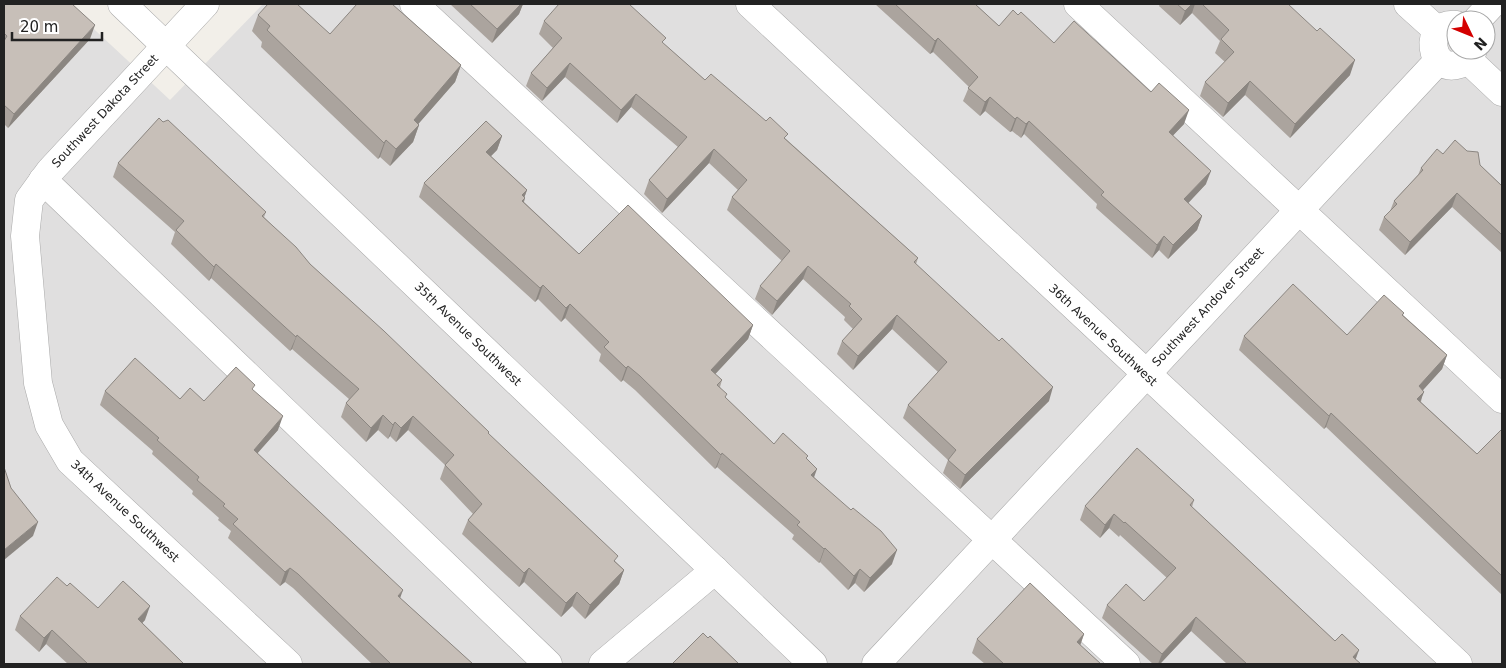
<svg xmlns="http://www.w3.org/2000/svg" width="1506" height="668" font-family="'DejaVu Sans',sans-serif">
  <rect width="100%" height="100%" fill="#f2efe9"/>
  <path fill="#e0dfdf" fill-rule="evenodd" d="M4 4H67L170 100 263 4H1502V664H4ZM1456 20H1486V50H1456Z"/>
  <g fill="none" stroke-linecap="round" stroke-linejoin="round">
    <defs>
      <g id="minor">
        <path d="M122 4 813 664"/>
        <path d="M205 4 50 171 29 200 25 236 38 383 49 425 70 461 288 664"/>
        <path d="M414 4 1126 664"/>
        <path d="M750 4 1458 664"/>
        <path d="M1078 4 1502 399"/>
        <path d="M1408 4 1438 31"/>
        <path d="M1477 20 1492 4"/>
        <path d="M1456 25C1422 22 1429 75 1460 64 1466 61 1470 56 1473 50"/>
        <path d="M1467 59 1502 92"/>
        <path d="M43 180 548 664"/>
        <path d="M603 664 715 570"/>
        <path d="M876 664 1439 60"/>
      </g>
    </defs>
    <use href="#minor" stroke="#a9a9a9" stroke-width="29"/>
    <use href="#minor" stroke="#fff" stroke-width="28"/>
  </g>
  <g fill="#aba49e">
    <path d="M4 4 90 39 8 128 4 124Z"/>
    <path d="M450 4H523L519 14 492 43Z"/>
    <path d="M875 4H975L999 26 1018 15 1054 43 1184 124 1173 135 1206 184 1188 203 1202 216 1197 230 1168 259 1159 250 1152 258 1096 208 1097 204 1024 134 1021 138 1012 131 1010 132 985 111 980 116 963 101 969 87 933 52 930 54Z"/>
    <path d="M1160 4H1288L1350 75 1290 138 1245 95 1223 117 1200 96 1205 82 1225 62 1215 53 1220 41 1192 13 1180 25 1159 6Z"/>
    <path d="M258 15 330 34 461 65 455 82 418 124 419 125 413 142 390 166 380 157 378 159 261 47 262 42 252 31Z"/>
    <path d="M544 21 664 44 705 80 786 139 918 258 916 264 1049 401 960 489 943 473 948 460 903 418 908 405 938 372 892 329 853 370 837 354 842 341 853 329 844 320 845 317 803 279 772 315 755 299 760 286 782 261 727 210 732 197 738 190 709 163 662 213 644 194 649 180 678 147 631 107 617 123 565 77 542 101 526 86 531 73 553 48 539 34Z"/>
    <path d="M502 136 497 150 491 156 527 190 524 198H525L524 202 579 254 753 325 748 339 715 374 722 380 720 387 726 398 774 444 807 459 814 477 892 564 864 592 855 583 848 590 820 562 819 563 792 539 794 535 717 467 715 469 635 390 623 380 621 382 599 361 601 354 565 318 561 322 538 299 535 302 419 197 424 183Z"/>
    <path d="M1443 154 1480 165 1502 186V253L1452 207 1405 255 1379 230 1384 217 1390 211 1394 201 1418 175 1421 168Z"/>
    <path d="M118 163 266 212 264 217 310 264 489 432 488 434 624 570 619 584 585 619 572 606 561 617 524 582 519 587 462 534 468 520 473 514 440 479 445 465 408 430 396 442 390 436 388 439 378 430 366 442 341 417 346 403 349 399 292 349 290 351 211 278 209 281 171 244 175 232 113 177Z"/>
    <path d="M1404 313 1403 315 1447 355 1442 369 1423 390 1421 402 1477 454 1502 429V595L1326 427 1324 429 1239 350 1244 336 1347 335Z"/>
    <path d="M253 390 278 430 257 453 400 598 473 664H372L293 588 285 582 280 586 228 538 231 531 218 520 219 518 192 494 193 491 152 454 153 451 100 405 105 391 204 401Z"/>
    <path d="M1194 500 1192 507 1335 641 1361 664H1227L1191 631 1160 664H1153L1102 618 1107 605 1144 601 1167 578 1120 535 1119 537 1109 528 1100 538 1080 520 1085 506Z"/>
    <path d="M98 608 145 620 142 623 184 664H68L46 644 39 652 15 630 20 616Z"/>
    <path d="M1084 634 1080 646 1101 664H985L972 653 977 639Z"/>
  </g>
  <g fill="#8b8681">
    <path d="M521 4H523L519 14 492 43 497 29Z"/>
    <path d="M1192 4H1195L1192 13 1180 25 1185 11Z"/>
    <path d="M95 25 90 39 8 128 14 114Z"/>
    <path d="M938 38 933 52 930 54 935 41Z"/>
    <path d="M1355 60 1350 75 1290 138 1295 124Z"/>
    <path d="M570 63 565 77 542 101 547 88Z"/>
    <path d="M461 65 455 82 407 137 414 120Z"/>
    <path d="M1250 81 1245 95 1223 117 1228 103Z"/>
    <path d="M636 94 631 107 617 123 621 110Z"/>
    <path d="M990 97 985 111 980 116 985 102Z"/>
    <path d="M1189 110 1184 124 1164 145 1169 132Z"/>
    <path d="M1017 117 1012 131 1010 132 1015 119Z"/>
    <path d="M1029 121 1024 134 1021 138 1026 124Z"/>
    <path d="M419 125 413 142 390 166 396 149Z"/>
    <path d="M502 136 497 150 481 166 486 152Z"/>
    <path d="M386 140 380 157 378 159 384 143Z"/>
    <path d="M714 149 709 163 662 213 667 199Z"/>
    <path d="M1211 171 1206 184 1179 213 1184 199Z"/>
    <path d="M527 190 523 201 525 198 520 212 522 195Z"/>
    <path d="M1457 193 1452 207 1405 255 1410 242Z"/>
    <path d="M1202 216 1197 230 1168 259 1173 245Z"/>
    <path d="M1164 236 1159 250 1152 258 1157 245Z"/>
    <path d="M216 264 211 278 209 281 214 267Z"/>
    <path d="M808 266 803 279 772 315 777 301Z"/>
    <path d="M543 285 538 299 535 302 540 288Z"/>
    <path d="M570 304 565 318 561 322 566 308Z"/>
    <path d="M897 315 892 329 853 370 858 356Z"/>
    <path d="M753 325 748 339 706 384 711 370Z"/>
    <path d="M297 335 292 349 290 351 296 337Z"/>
    <path d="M1447 355 1442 369 1414 400 1419 386Z"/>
    <path d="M628 366 623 380 621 382 626 368Z"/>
    <path d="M1053 387 1049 401 960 489 965 475Z"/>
    <path d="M1424 392 1419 405 1417 399Z"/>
    <path d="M1331 413 1326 427 1324 429 1329 416Z"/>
    <path d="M383 415 378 430 366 442 371 428Z"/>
    <path d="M283 416 278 430 248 464 254 450Z"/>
    <path d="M413 416 408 430 396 442 401 428Z"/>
    <path d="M395 422 390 436 388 439 393 425Z"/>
    <path d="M722 453 717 467 715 469 721 455Z"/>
    <path d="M817 469 812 483 811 475Z"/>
    <path d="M1114 514 1109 528 1100 538 1105 525Z"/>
    <path d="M38 522 33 536 4 560V550Z"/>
    <path d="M825 548 820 562 819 563 824 549Z"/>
    <path d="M897 550 892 564 864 592 870 578Z"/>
    <path d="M290 568 285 582 280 586 285 572Z"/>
    <path d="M529 568 524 582 519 587 524 573Z"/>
    <path d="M860 569 855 583 848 590 854 576Z"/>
    <path d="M624 570 619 584 585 619 590 605Z"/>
    <path d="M403 590 398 604V596Z"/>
    <path d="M577 592 572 606 561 617 566 603Z"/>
    <path d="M150 606 145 620 133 633 138 619Z"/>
    <path d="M1196 617 1191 631 1160 664H1158L1162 654Z"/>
    <path d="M52 630 46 644 39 652 44 638Z"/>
    <path d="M1084 634 1079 648 1077 642Z"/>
    <path d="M1359 650 1354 664 1353 657Z"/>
  </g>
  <g fill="#c7bfb8" stroke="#8b8681">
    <path d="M4 4H72L95 25 14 114 4 105V41L7 36 4 33Z"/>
    <path d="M268 4H297L330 34 357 4H392L461 65 414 120 419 125 396 149 386 140 384 143 267 30 270 26 258 15Z"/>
    <path d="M470 4H521L497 29Z"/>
    <path d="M559 4H629L666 38 662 42 705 80 711 74 766 121 770 117 788 134 784 138 918 258 914 262 999 341 1002 338 1053 387 965 475 948 460 956 450 908 405 947 362 897 315 858 356 842 341 862 319 849 306 851 304 808 266 777 301 760 286 790 251 732 197 747 180 714 149 667 199 649 180 687 137 636 94 621 110 570 63 547 88 531 73 562 38 544 21Z"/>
    <path d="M895 4H975L999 26 1013 10 1018 15 1021 12 1054 43 1074 21 1151 92 1159 83 1189 110 1169 132 1211 171 1184 199 1202 216 1173 245 1164 236 1157 245 1101 195 1104 192 1029 121 1026 124 1017 117 1015 119 990 97 985 102 968 88 978 77 938 38 935 41Z"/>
    <path d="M1177 4H1192L1185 11Z"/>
    <path d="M1202 4H1288L1317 31 1320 28 1355 60 1295 124 1250 81 1228 103 1205 82 1234 52 1221 39 1229 30Z"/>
    <path d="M159 118 163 122 168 120 266 212 262 216 296 247 310 264 384 331 489 432 488 433 618 556 614 561 624 570 590 605 577 592 566 603 529 568 524 573 468 520 482 504 445 465 454 455 413 416 401 428 395 422 393 425 383 415 371 428 346 403 359 389 297 335 296 337 216 264 214 267 176 230 184 221 118 163Z"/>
    <path d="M486 121 502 136 486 152 527 190 522 195 525 198 522 201 579 254 628 205 753 325 711 370 722 380 717 385 727 394 725 397 774 444 783 433 808 456 806 458 817 469 811 475 851 510 853 508 881 531 897 550 870 578 860 569 854 576 825 548 824 549 797 525 800 522 722 453 721 455 640 376 628 366 626 368 604 347 609 342 570 304 566 308 543 285 540 288 424 183Z"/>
    <path d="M1455 140 1467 151 1478 152 1480 165 1502 186V235L1457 193 1410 242 1384 217 1397 204 1394 201 1423 170 1421 168 1437 149 1443 154Z"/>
    <path d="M1293 284 1347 335 1384 295 1404 313 1402 315 1447 355 1419 386 1424 392 1417 399 1477 454 1502 429V576L1331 413 1329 416 1244 336Z"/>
    <path d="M135 358 180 399 190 388 204 401 236 367 255 385 252 389 283 416 254 450 403 590 398 596 473 664H391L298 574 290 568 285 572 233 524 238 519 223 506 225 504 197 480 199 477 157 440 159 438 105 391Z"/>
    <path d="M1137 448 1194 500 1190 505 1335 641 1342 634 1359 650 1353 657 1361 664H1247L1196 617 1162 654 1107 605 1126 584 1144 601 1176 568 1125 522 1124 523 1114 514 1105 525 1085 506Z"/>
    <path d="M4 467 11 488 38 522 4 550Z"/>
    <path d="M57 577 67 586 70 583 98 608 123 581 150 606 138 619 184 664H88L52 630 44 638 20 616Z"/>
    <path d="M1030 583 1084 634 1077 642 1101 664H1004L977 639Z"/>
    <path d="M703 633 708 638 710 636 739 664H672Z"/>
  </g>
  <g text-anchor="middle" stroke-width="5" stroke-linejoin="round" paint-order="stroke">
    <g font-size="12" fill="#222" stroke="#fff">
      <text transform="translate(105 111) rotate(-47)" y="4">Southwest Dakota Street</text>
      <text transform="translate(1208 307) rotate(-47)" y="4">Southwest Andover Street</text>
      <text transform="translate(468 334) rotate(44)" y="4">35th Avenue Southwest</text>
      <text transform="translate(1103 335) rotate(43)" y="4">36th Avenue Southwest</text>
      <text transform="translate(125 511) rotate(43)" y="4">34th Avenue Southwest</text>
    </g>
  </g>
  <rect width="1506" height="668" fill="none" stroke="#222222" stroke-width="10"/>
  <g transform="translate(1471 35) rotate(133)"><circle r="24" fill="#ffffff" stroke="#a7a7a7"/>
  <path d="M0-4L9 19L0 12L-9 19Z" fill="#d40000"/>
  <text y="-8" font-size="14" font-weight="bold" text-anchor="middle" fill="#222222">N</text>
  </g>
  <path d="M12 32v8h90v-8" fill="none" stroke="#222222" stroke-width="2.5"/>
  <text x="20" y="32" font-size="15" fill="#222222" stroke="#ffffff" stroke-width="4" paint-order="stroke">20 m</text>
</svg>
